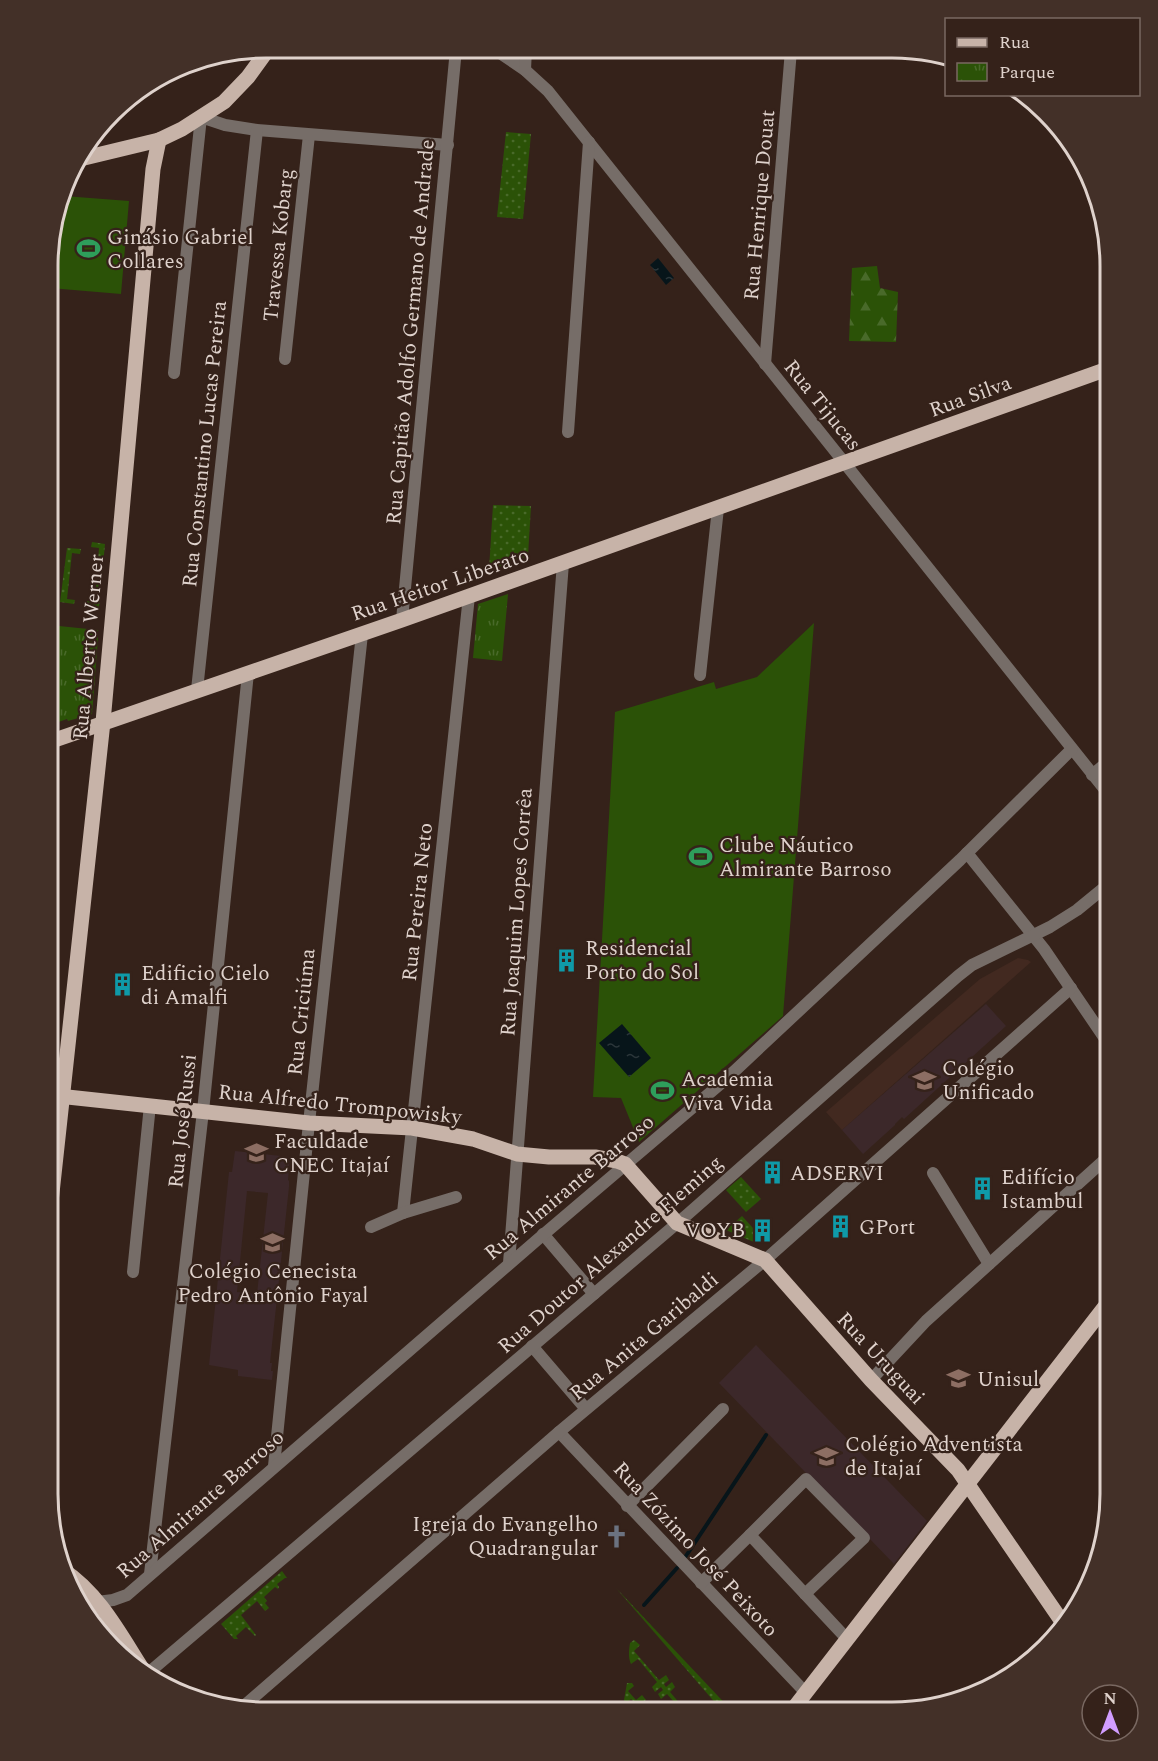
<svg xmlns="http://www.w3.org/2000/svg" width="1158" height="1761" font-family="Spectral,serif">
  <defs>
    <pattern id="grass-dots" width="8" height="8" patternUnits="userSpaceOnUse" patternTransform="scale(1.5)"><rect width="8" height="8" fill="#2b5207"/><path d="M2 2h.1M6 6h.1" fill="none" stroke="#496a2a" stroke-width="1.8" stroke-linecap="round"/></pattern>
    <pattern id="forest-firs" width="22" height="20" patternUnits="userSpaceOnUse" patternTransform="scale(1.5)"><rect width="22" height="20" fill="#2b5207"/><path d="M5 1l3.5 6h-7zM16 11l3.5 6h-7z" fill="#496a2a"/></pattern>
    <pattern id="park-tufts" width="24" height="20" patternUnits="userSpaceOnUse" patternTransform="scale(1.5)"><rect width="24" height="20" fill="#2b5207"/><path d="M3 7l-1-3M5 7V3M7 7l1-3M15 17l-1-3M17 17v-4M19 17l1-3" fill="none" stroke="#496a2a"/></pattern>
    <pattern id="water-ripples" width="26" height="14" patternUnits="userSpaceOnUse" patternTransform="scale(1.5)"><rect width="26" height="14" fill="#07151a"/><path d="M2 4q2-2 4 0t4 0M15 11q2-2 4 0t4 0" fill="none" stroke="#2b363a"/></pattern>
  </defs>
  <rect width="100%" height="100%" fill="#35221a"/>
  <path fill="#422920" d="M1018 958 1028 960 1031 962 842 1130 826 1112 980 979Z"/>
  <g fill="#3c282a" fill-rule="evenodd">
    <path d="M986 1004 1006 1026 904 1119 902 1117 895 1124V1125L863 1154 842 1130Z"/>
    <path d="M235 1151 290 1157 288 1180 289 1181V1187L270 1363H272L271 1371H273L272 1380 238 1376V1370L209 1365 229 1172H232ZM247 1191 268 1193 257 1294 237 1292Z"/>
    <path d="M756 1345 927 1521 894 1564 719 1383Z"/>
  </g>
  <g fill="url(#grass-dots)">
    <path d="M506 132 531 134 523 219 497 217Z"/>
    <path d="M493 505 531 506 528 556 489 570Z"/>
    <path d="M92 542 105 544 99 607 86 605 87 601H95L99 548 91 547Z"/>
    <path d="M67 548 81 549 80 554 72 553 67 599 75 600 74 604 60 602Z"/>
    <path d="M741 1177 761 1199 746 1212 726 1190Z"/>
    <path d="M742 1216 762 1238 764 1240 756 1243 726 1230Z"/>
    <path d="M282 1571 287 1578H285L277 1584 279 1587 278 1589 275 1587 264 1597 267 1601 265 1603 269 1608 265 1611 257 1601 241 1615 256 1635 255 1636 246 1627 236 1636 238 1639H234L221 1624Z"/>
    <path d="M616 1588 734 1713H724Z"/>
    <path d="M634 1640 640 1645 634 1651 659 1680 666 1675 669 1680 664 1684 666 1687 672 1682 675 1687 670 1692 687 1712H683L667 1694 661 1699 658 1694 663 1690 661 1687 655 1692 652 1687 657 1682 638 1659 631 1664C628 1657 629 1650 630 1643Z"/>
    <path d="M627 1683H632L634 1686 628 1691 636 1700 642 1695 646 1700 641 1704 643 1707 648 1702 652 1706 646 1712H637L640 1709 639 1707 632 1711 629 1707 634 1702 631 1699 626 1704 624 1700Z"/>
  </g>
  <path fill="url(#forest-firs)" d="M877 266 880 288 898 292 896 342 849 341 852 268Z"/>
  <g fill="url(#park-tufts)">
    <path d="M508 594 502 661 473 658 478 604Z"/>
    <path d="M49 625 98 630V638L92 714 68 721 67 719 50 725 49 727Z"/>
  </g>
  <g fill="#2b5207">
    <path d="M64 196 129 201 121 294 50 288 55 223Z"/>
    <path d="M814 623 783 1016 639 1142 621 1098 593 1097 615 712 714 682 716 689 757 677Z"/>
  </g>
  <g fill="url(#water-ripples)">
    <path d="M658 258 674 278 666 285 650 265Z"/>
    <path d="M622 1024 651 1058 629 1077 599 1043Z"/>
  </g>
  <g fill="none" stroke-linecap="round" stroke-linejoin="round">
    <g stroke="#07151a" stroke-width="4">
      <path d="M684 1559 766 1435"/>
      <path d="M644 1605 677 1568"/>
    </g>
    <g stroke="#766d68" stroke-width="12">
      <path d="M494 49 525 70 548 91 1110 796"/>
      <path d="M525 70 526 49"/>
      <path d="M285 359 309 135"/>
      <path d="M765 364 791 50"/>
      <path d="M174 373 201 117 225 125 257 130 448 145"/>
      <path d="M568 432 589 142"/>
      <path d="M402 620 456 49"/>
      <path d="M700 675 718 508"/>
      <path d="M197 690 257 130"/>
      <path d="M1092 775 1110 760"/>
      <path d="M967 853 1044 949 1110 1046"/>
      <path d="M933 1173 989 1264"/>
      <path d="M403 1213 469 596"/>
      <path d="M371 1227 403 1213 456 1197"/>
      <path d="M543 1234 594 1294"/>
      <path d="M509 1263 563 563"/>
      <path d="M133 1272 150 1105"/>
      <path d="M532 1346 586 1409"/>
      <path d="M871 1380 926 1321 1110 1155"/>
      <path d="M559 1432 806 1693"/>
      <path d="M274 1466 309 1123 362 634"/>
      <path d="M627 1506 723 1409"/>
      <path d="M750 1535 806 1479 864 1538 805 1594"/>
      <path d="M150 1574 203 1111 248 673"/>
      <path d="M701 1583 750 1535 847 1639"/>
      <path d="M97 1602 113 1600 127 1595 537 1240 725 1080 960 860 1072 749"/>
      <path d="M147 1674 688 1214 958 976 972 965 1050 927 1077 910 1110 883"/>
      <path d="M238 1711 559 1432 765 1260 1071 988"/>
    </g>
    <g stroke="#c7b3a8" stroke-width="15">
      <path d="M76 160 159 140 182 129 224 102 248 77 269 48"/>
      <path d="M49 742 402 620 1110 368"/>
      <path d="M49 1095 309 1123 412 1128 473 1139 517 1154 549 1157H595L617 1161 625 1164 677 1223 765 1260 871 1380 958 1470 1065 1626"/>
      <path d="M48 1230 103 722 153 169 159 140"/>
      <path d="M63 1570C100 1594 122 1638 145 1673"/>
      <path d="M790 1713 1110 1300"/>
    </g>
  </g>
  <defs>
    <symbol id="stadium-bare" viewBox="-9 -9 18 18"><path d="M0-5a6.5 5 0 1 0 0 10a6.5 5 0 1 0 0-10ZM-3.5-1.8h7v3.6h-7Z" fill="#2e9e5b" stroke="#35221a" stroke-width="2.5" paint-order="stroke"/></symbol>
    <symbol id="building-bare" viewBox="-9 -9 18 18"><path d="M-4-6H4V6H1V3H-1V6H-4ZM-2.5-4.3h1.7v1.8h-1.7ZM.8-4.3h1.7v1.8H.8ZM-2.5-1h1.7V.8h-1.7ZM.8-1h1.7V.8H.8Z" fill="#0f9aa8" stroke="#35221a" stroke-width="2.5" paint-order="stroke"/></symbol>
    <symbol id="school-bare" viewBox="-9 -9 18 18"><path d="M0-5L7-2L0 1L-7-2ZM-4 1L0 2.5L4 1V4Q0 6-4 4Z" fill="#8d6e63" stroke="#35221a" stroke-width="2.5" paint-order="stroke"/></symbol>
    <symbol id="university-bare" viewBox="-9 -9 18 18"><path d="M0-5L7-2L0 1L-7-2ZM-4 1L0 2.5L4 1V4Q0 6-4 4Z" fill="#8d6e63" stroke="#35221a" stroke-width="2.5" paint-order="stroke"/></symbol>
    <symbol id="church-bare" viewBox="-9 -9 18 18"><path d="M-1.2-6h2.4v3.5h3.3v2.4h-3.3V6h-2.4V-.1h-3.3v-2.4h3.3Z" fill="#6b7280" stroke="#35221a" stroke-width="2.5" paint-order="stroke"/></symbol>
  </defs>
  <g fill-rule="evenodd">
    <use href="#stadium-bare" x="72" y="232" width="33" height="33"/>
    <use href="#stadium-bare" x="684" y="840" width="33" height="33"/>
    <use href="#building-bare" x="550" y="944" width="33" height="33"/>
    <use href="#building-bare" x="106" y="968" width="33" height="33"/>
    <use href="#school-bare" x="908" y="1064" width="33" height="33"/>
    <use href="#stadium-bare" x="646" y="1074" width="33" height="33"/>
    <use href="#university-bare" x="240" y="1136" width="33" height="33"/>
    <use href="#building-bare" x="756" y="1156" width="33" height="33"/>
    <use href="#building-bare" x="966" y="1172" width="33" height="33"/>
    <use href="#building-bare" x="824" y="1210" width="33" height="33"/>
    <use href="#building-bare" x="746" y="1214" width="33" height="33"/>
    <use href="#school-bare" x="256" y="1226" width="33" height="33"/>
    <use href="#university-bare" x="942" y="1362" width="33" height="33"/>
    <use href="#school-bare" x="810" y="1440" width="33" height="33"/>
    <use href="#church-bare" x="600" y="1520" width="33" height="33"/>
  </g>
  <g text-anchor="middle" stroke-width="4.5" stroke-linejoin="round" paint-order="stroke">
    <g font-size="21" fill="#dfd2cc" stroke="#35221a">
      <text transform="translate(759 205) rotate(-85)" y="7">Rua Henrique Douat</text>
      <text transform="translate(278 245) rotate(-84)" y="7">Travessa Kobarg</text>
      <text transform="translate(410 332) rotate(-85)" y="7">Rua Capitão Adolfo Germano de Andrade</text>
      <text transform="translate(970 396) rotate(-20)" y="7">Rua Silva</text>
      <text transform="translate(823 405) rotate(51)" y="7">Rua Tijucas</text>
      <text transform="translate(204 444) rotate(-84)" y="7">Rua Constantino Lucas Pereira</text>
      <text transform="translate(440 584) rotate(-19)" y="7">Rua Heitor Liberato</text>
      <text transform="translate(88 647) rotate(-85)" y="7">Rua Alberto Werner</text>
      <text transform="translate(417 902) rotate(-84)" y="7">Rua Pereira Neto</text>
      <text transform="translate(516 912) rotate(-86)" y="7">Rua Joaquim Lopes Corrêa</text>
      <text transform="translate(301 1012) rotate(-84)" y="7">Rua Criciúma</text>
      <text transform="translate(340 1104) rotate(6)" y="7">Rua Alfredo Trompowisky</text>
      <text transform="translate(182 1121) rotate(-84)" y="7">Rua José Russi</text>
      <text transform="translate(569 1187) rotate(-40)" y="7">Rua Almirante Barroso</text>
      <text transform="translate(610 1254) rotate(-41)" y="7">Rua Doutor Alexandre Fleming</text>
      <text transform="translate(644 1336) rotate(-40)" y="7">Rua Anita Garibaldi</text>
      <text transform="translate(881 1358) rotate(47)" y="7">Rua Uruguai</text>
      <text transform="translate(200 1504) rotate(-41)" y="7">Rua Almirante Barroso</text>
      <text transform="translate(696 1549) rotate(47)" y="7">Rua Zózimo José Peixoto</text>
    </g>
    <g font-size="21" fill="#dfd2cc" stroke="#35221a" text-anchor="start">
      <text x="107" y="244">Ginásio Gabriel<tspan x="107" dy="24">Collares</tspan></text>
      <text x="719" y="852">Clube Náutico<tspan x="719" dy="24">Almirante Barroso</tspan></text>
      <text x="585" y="955">Residencial<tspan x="585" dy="24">Porto do Sol</tspan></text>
      <text x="141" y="980">Edificio Cielo<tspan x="141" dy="24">di Amalfi</tspan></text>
      <text x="942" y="1075">Colégio<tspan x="942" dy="24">Unificado</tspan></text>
      <text x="681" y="1086">Academia<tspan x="681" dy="24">Viva Vida</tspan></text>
      <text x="274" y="1148">Faculdade<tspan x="274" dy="24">CNEC Itajaí</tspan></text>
      <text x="790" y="1180">ADSERVI</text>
      <text x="1001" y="1184">Edifício<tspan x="1001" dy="24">Istambul</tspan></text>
      <text x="859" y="1234">GPort</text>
      <text x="745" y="1237" text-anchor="end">VOYB</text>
      <text x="273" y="1278" text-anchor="middle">Colégio Cenecista<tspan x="273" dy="24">Pedro Antônio Fayal</tspan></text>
      <text x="977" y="1386">Unisul</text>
      <text x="845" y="1451">Colégio Adventista<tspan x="845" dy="24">de Itajaí</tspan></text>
      <text x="598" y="1531" text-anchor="end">Igreja do Evangelho<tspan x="598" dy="24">Quadrangular</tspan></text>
    </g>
  </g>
  <path d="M0 0H1158V1761H0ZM266 58H892A208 208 0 0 1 1100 266V1494A208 208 0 0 1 892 1702H266A208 208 0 0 1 58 1494V266A208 208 0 0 1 266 58Z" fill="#433028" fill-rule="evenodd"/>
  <path fill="none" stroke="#dfd2cc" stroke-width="3" d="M266 58H892A208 208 0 0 1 1100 266V1494A208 208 0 0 1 892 1702H266A208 208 0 0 1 58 1494V266A208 208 0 0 1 266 58Z"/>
  <rect x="945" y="18" width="195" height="78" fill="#35221a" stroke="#796861" stroke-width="1.5"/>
  <rect x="957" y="38" width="30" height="9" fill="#c7b3a8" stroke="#796861" stroke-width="1.5"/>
  <text x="999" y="48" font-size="18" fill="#dfd2cc">Rua</text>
  <rect x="957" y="63" width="30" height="18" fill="url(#park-tufts)" stroke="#796861" stroke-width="1.5"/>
  <text x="999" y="78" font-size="18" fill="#dfd2cc">Parque</text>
  <g transform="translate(1110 1713)"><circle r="28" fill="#35221a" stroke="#796861" stroke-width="1.5"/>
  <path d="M0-4.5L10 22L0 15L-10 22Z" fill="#d19dfe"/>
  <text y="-9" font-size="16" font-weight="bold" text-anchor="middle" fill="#dfd2cc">N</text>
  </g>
</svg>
